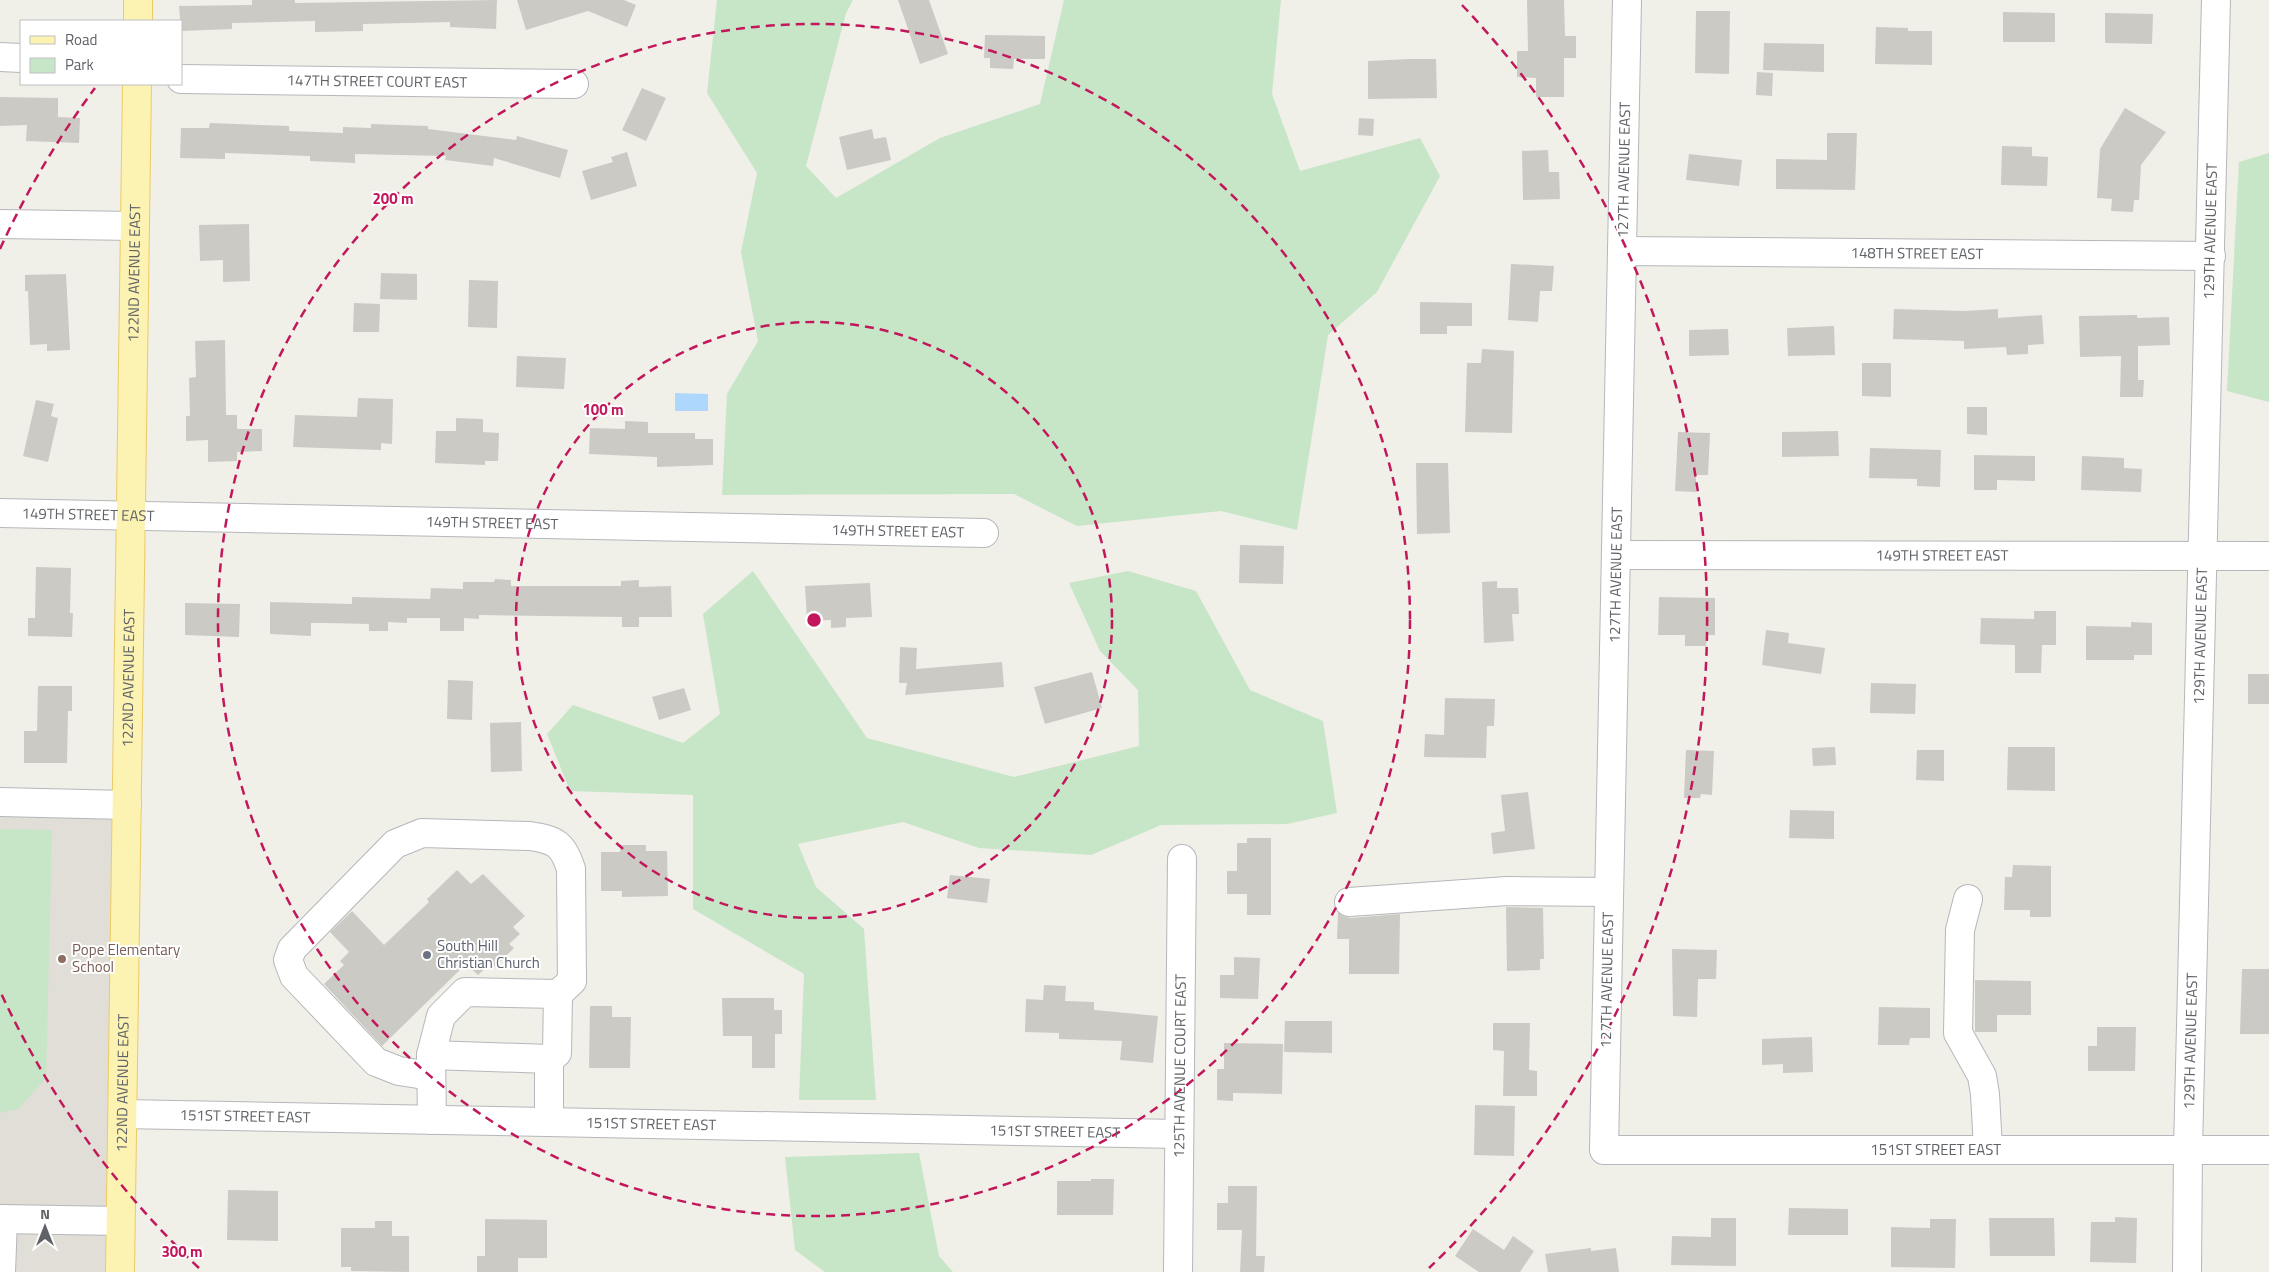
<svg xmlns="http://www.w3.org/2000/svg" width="2269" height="1272" font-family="'Titillium Web',sans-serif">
  <rect width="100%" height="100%" fill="#f0efe8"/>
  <path fill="#e0ded6" d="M0 802 127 805 121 1272H0Z"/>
  <g fill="#c6e6c7">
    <path d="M717 0H853L846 13 806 166 836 198 940 138 1040 104 1064 0H1281L1272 94 1300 171 1420 138 1440 176 1377 292 1328 335 1297 530 1221 511 1077 526 1014 494 722 495 727 394 758 341 741 252 757 173 707 93Z"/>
    <path d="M2269 153V402L2227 391 2239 162Z"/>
    <path d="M753 571 867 738 1014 777 1139 746 1138 690 1100 651 1069 583 1128 571 1196 591 1250 690 1323 721 1337 813 1287 824 1161 825 1091 855 979 848 903 822 798 844 816 887 864 929 876 1100H799L804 974 693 909V795L570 791 547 734 573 705 683 743 720 714 703 614Z"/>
    <path d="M0 829 52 830 46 1078 18 1109 0 1113Z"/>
    <path d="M919 1153 939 1256 953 1272H825L795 1250 785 1157Z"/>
  </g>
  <path fill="#add7fc" d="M675 393 708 394V411H675Z"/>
  <g fill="#cccac4">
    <path d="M252 0H295V3L497 0 496 29 450 27V22L363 24V31L315 32V21L232 23V29L181 31 179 6 252 5Z"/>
    <path d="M517 0H624L636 5 627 27 588 11 526 30Z"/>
    <path d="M898 0H929L948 54 920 64Z"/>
    <path d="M1527 0H1564L1565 36H1576V58H1564V97H1536V78L1517 77V51H1528Z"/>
    <path d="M1696 11H1730L1729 74 1695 73Z"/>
    <path d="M2003 12 2055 13V42H2003Z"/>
    <path d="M2105 13 2153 14 2152 44 2105 43Z"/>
    <path d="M1876 27 1908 28V31H1932V65L1875 64Z"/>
    <path d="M985 35 1045 36V59H1014L1013 69 990 68V58H984Z"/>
    <path d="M1764 43 1824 44V72L1763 70Z"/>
    <path d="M1410 59H1436L1437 98 1368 99V61Z"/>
    <path d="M1757 72 1773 73 1772 96 1756 95Z"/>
    <path d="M642 88 666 98 646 141 622 130Z"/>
    <path d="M0 97 58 98V117L80 118 79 143 26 141 27 125 0 126Z"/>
    <path d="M2125 108 2166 132 2141 165 2139 200H2134L2133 212 2111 211 2112 199 2097 198 2100 149Z"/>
    <path d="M1359 118 1374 119 1373 136 1358 135Z"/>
    <path d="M210 123 289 126V131L343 133V127L371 128V124L428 126V129L516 140 517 136 568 150 560 178 494 158 493 166 445 160 446 156 355 154V163L310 161V156L225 153V159L180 158 181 128H209Z"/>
    <path d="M872 129 874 139 886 137 891 160 847 170 839 137Z"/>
    <path d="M1827 133H1857L1855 190 1776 189V159L1827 160Z"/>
    <path d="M2002 146 2032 147V156L2048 157 2047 186 2001 185Z"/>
    <path d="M1548 150 1549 172H1559L1560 199 1523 200 1522 151Z"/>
    <path d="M627 152 637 186 591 200 582 171 613 162 611 157Z"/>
    <path d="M1689 154 1742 160 1739 186 1686 180Z"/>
    <path d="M249 224 250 281 223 282V260L200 261 199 225Z"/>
    <path d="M1511 264 1554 266 1552 291H1540L1538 322 1508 320Z"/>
    <path d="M381 273 417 274V300L380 299Z"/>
    <path d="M66 274 70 350 47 351V344L30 345 28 291H25V275Z"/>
    <path d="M469 280 498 281 497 328 468 327Z"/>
    <path d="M1420 302 1472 303V326H1447V334H1420Z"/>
    <path d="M354 303 380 304 379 332H353Z"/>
    <path d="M1894 309 1964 311 1998 309V318L2042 315 2044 344 2028 345V354L2007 355 2006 347 1964 349V341L1893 339Z"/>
    <path d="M2137 315V318L2169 317 2170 345 2138 346V380H2144L2143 397H2120L2121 356 2080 357 2079 316Z"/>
    <path d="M1834 326 1835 355 1788 356 1787 328Z"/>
    <path d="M1728 329 1729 355 1689 356V330Z"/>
    <path d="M225 340 226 415H237V429H262V451L237 452V461L208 462V440L186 441V416H190L189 378 196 377 195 341Z"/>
    <path d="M1482 349 1514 351 1512 433 1465 432 1467 363H1481Z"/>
    <path d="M517 356 566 358 564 389 516 387Z"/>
    <path d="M1862 363H1891V397L1862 396Z"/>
    <path d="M358 398 393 399 392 444 381 443V450L293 447 295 415 357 417Z"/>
    <path d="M36 400 54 404 51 416 58 418 48 462 23 456Z"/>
    <path d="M1967 407H1987V435L1967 434Z"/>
    <path d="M456 418 483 419V432L499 433 498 461H485V465L435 463 436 431H456Z"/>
    <path d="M625 421 648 422V433H695V439H713V465L657 467V457L589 454 590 428 625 429Z"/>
    <path d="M1838 431 1839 456 1782 457V432Z"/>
    <path d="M1678 432 1710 433 1708 475H1696V492L1675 491Z"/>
    <path d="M1870 448 1941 450 1940 487 1917 486V479L1869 478Z"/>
    <path d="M1974 455 2035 456V481L1997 480V490H1974Z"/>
    <path d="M2082 456 2124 458V468L2142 469 2141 492 2081 490Z"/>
    <path d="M1416 463H1448L1450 533 1417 534Z"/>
    <path d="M1240 545 1284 546 1283 584 1239 583Z"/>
    <path d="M36 567 71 568 70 613H73L72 637 28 636V618H35Z"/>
    <path d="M495 579 511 580V586H621V581L639 580V587L671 586 672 617H639V627H622V617L479 615V619L464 618V631H440V618H407V623L388 622V631H369V624L327 623H311V636L270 634V602L352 604V597L430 599 431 588 463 589V582H494Z"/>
    <path d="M1497 581V588H1518L1519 614H1512L1514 641 1484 643 1482 582Z"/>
    <path d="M870 583 872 617 846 618V627L831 628V620L807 621 805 586Z"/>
    <path d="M1659 597 1715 598V635H1707L1706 646H1685V635H1658Z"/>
    <path d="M185 603 240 604 239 637 185 635Z"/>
    <path d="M2034 611H2056V645H2042L2041 673H2015V645L1980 644 1981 618 2034 619Z"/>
    <path d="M2131 622 2152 623V655H2134V660H2086V626L2131 627Z"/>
    <path d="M1766 630 1789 633 1788 643 1825 648 1821 674 1762 665Z"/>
    <path d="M900 647 917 648 916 669 1002 662 1004 687 905 695 907 683H899Z"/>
    <path d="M1092 672 1102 708 1045 724 1034 687Z"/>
    <rect x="2248" y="674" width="21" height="30"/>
    <path d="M448 680 473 681 472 720 447 719Z"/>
    <path d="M1871 683 1916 684 1915 714 1870 713Z"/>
    <path d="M38 686H72V711H68L67 763H24V731H37Z"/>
    <path d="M684 688 691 710 659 720 652 697Z"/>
    <path d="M1445 698 1495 699 1494 726H1487L1486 758 1424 757 1425 734 1444 735Z"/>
    <path d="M521 722 522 771 491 772 490 723Z"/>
    <path d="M1835 747 1836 765 1813 766 1812 748Z"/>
    <path d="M2008 747H2055V791L2007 790Z"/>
    <path d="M1686 750 1714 751 1712 795 1701 794 1700 798H1684Z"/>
    <path d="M1917 750H1944V781L1916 780Z"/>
    <path d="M1528 792 1535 849 1493 854 1491 833 1505 831 1501 795Z"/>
    <path d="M1790 810 1834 811V839L1789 838Z"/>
    <path d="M1247 838H1271V915H1247V894H1227V871H1237V843H1247Z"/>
    <path d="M620 845H646V851H667L668 896 622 897V891H601V852H620Z"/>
    <path d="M2013 865 2051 866V917H2030V910H2004L2005 877H2012Z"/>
    <path d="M457 870 471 884 483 874 525 916 513 927 520 934 509 944 514 948 495 967 491 963 478 975 466 964 382 1046 324 984 344 965 340 961 349 952 330 932 352 911 384 945 429 902 427 899Z"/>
    <path d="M950 875 990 879 987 903 947 898Z"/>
    <path d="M1506 907 1543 908 1544 959H1540V970L1507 971Z"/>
    <path d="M1338 912 1343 916 1350 918 1400 914 1399 974H1349V939H1337Z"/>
    <path d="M1672 949 1717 950 1716 979H1698L1697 1017 1673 1016Z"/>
    <path d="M1234 957 1260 958 1258 999 1220 998V975H1234Z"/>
    <path d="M2242 969H2269V1034H2240Z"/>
    <path d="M1975 980 2031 981V1015H1997V1032H1975Z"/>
    <path d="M1044 985 1066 986 1065 1001 1094 1002V1010L1158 1016 1153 1063 1120 1060 1122 1041 1059 1039V1033L1025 1032 1026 999 1043 1000Z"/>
    <path d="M722 998H774V1010H782V1034H775V1068H752V1036H723Z"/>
    <path d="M590 1006H612V1017H631L630 1068H589Z"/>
    <path d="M1879 1007 1930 1008V1038H1910L1909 1045H1878Z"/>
    <path d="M1285 1021H1332V1053L1284 1052Z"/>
    <path d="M1493 1023H1530L1529 1070 1537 1071V1096H1503L1504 1051 1493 1050Z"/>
    <path d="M2097 1027H2136L2135 1071H2088V1046H2097Z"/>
    <path d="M1812 1037 1813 1072 1783 1073V1064L1762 1065V1039Z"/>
    <path d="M1224 1043 1283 1044 1282 1094 1233 1093V1101L1217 1100V1069H1224Z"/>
    <path d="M1475 1105 1515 1106 1514 1156 1474 1155Z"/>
    <path d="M1091 1179H1114L1113 1215H1057V1181H1091Z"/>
    <path d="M1228 1186H1257L1256 1256H1265L1264 1272H1240L1242 1230H1217V1203H1228Z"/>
    <path d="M228 1190 278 1191V1241L227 1240Z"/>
    <path d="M1789 1208 1848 1209V1235H1788Z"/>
    <path d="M2115 1217 2137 1218 2136 1263 2090 1262 2091 1222H2115Z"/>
    <path d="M1711 1218H1736V1266L1671 1265 1672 1236 1711 1237Z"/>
    <path d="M1989 1218H2054L2055 1256H1990Z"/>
    <path d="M485 1219 547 1220V1258H518V1272H477V1256H485Z"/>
    <path d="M1930 1219H1956L1955 1268 1891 1267V1227L1930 1228Z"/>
    <path d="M375 1221H392V1236H409V1272L351 1271V1267H341V1228H375Z"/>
    <path d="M1473 1229 1504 1250 1513 1236 1534 1251 1520 1272H1479L1455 1256Z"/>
    <path d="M1591 1248V1251L1616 1248 1619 1272H1548L1545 1254Z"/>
  </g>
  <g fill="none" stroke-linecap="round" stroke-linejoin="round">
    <defs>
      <g id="minor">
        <path id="s1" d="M1627 0 1604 1150H2269"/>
        <path d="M0 57 21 58"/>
        <path id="s2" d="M181 79 574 84"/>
        <path d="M0 224 135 226"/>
        <path id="s3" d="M1622 251 2211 256"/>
        <path id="s4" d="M0 513 984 533"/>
        <path id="s5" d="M1616 555 2269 556"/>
        <path d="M0 802 127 805"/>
        <path d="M1968 899 1960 930 1958 1033 1982 1076 1985 1094 1988 1149"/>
        <path d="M1349 902 1507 891 1609 892"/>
        <path d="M431 1055 549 1059 557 1053 558 994 572 981 571 869C563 844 556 840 530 836L422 833 395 844 292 949 288 960 294 976 376 1062 399 1071 431 1076"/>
        <path id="s6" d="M123 1114 1179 1134"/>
        <path d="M432 1120 431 1055 441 1016 465 992 558 994"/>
        <path d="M549 1122V1059"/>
        <path d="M0 1219 120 1221"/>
        <path d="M1 1272 3 1219"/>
        <path id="s7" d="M1178 1272 1182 859"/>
        <path id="s8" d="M2187 1272 2188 1149 2216 0"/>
      </g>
      <g id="major">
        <path d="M138 0V21"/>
        <path id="s9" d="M120 1272 137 84"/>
      </g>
    </defs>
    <use href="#minor" stroke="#b5b7bb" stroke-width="30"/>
    <use href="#major" stroke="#eccb65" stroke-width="30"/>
    <use href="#minor" stroke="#fff" stroke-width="28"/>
    <use href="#major" stroke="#fcf2b1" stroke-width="28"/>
  </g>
  <g fill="none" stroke="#c2185b" stroke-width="2.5" stroke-dasharray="9 6">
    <circle cx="814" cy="620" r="298"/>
    <circle cx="814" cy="620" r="596"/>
    <path d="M199 1268A894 894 0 0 1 0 991M0 249A894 894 0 0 1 95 88M1462 5A894 894 0 0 1 1429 1268"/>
  </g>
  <circle fill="#6b7280" stroke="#fff" stroke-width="2" cx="427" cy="955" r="5"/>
  <circle fill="#8d6e63" stroke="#fff" stroke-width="2" cx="62" cy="959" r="5"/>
  <g text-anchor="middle" stroke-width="4" stroke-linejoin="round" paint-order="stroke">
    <g font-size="15" fill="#5f6267" stroke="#fff">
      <text dy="5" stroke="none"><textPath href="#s2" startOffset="196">147TH STREET COURT EAST</textPath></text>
      <text transform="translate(1624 170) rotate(-89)" y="5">127TH AVENUE EAST</text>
      <text dy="5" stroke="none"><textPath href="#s8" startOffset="1041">129TH AVENUE EAST</textPath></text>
      <text dy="5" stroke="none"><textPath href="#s3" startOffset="295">148TH STREET EAST</textPath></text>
      <text dy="5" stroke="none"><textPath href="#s9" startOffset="999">122ND AVENUE EAST</textPath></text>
      <text dy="5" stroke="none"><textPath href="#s4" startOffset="88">149TH STREET EAST</textPath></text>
      <text dy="5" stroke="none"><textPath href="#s4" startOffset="492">149TH STREET EAST</textPath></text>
      <text dy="5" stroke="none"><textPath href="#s4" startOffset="898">149TH STREET EAST</textPath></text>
      <text dy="5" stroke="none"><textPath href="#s5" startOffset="326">149TH STREET EAST</textPath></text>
      <text transform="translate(1616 575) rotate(-89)" y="5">127TH AVENUE EAST</text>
      <text dy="5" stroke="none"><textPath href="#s8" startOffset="636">129TH AVENUE EAST</textPath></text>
      <text dy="5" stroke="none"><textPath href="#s9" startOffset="594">122ND AVENUE EAST</textPath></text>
      <text transform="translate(1607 980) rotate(-89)" y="5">127TH AVENUE EAST</text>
      <text dy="5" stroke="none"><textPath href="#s8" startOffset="231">129TH AVENUE EAST</textPath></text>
      <text dy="5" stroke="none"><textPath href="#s7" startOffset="206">125TH AVENUE COURT EAST</textPath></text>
      <text dy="5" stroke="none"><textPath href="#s9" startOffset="189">122ND AVENUE EAST</textPath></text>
      <text dy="5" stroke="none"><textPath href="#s6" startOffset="122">151ST STREET EAST</textPath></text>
      <text dy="5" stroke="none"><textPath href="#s6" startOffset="528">151ST STREET EAST</textPath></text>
      <text dy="5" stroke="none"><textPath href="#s6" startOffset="932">151ST STREET EAST</textPath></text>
      <text dy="5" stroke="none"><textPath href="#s1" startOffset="1482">151ST STREET EAST</textPath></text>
    </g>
    <g font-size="15" fill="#5b616d" stroke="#fff" text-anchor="start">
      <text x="437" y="951">South Hill<tspan x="437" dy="17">Christian Church</tspan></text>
    </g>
    <g font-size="15" fill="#785e54" stroke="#fff" text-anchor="start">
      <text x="72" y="955">Pope Elementary<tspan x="72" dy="17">School</tspan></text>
    </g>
  </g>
  <circle cx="814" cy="620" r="8" fill="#c2185b" stroke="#fff" stroke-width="2.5"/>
  <g font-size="15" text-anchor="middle" font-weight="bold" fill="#c2185b" stroke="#fff" stroke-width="4" stroke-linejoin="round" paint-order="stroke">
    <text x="393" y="204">200 m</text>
    <text x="603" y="415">100 m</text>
    <text x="182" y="1257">300 m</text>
  </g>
  <rect x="20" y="20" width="162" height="65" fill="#ffffff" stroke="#bfc0c2"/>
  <rect x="30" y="36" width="25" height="8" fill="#fcf2b1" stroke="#bfc0c2"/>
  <text x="65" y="45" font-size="15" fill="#5f6267">Road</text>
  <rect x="30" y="58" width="25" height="15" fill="#c6e6c7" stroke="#bfc0c2"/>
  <text x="65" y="70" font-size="15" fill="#5f6267">Park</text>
  <g transform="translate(45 1227)" stroke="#ffffff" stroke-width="4" paint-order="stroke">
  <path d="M0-4L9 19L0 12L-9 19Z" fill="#5f6267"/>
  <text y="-8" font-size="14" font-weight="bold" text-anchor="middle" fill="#5f6267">N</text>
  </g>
</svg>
